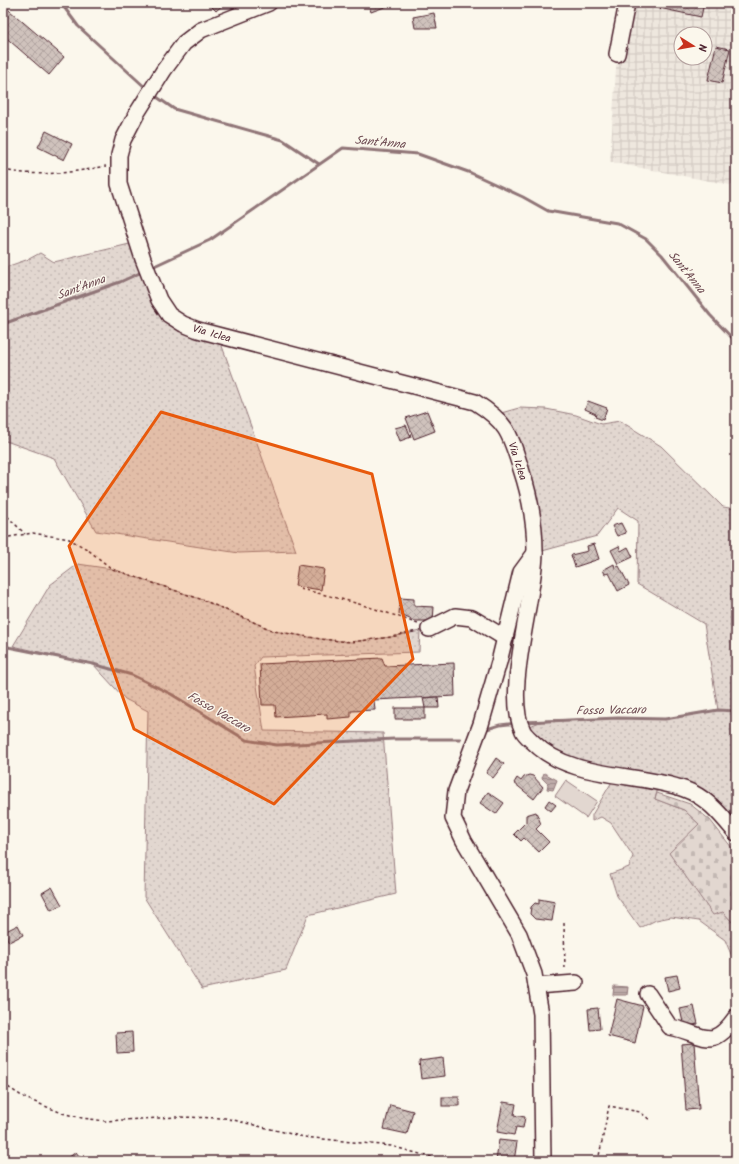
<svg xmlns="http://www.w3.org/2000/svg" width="739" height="1164" font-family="Kalam,sans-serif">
  <defs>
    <pattern id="industrial-grid" width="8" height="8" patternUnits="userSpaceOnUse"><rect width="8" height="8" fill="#eee7de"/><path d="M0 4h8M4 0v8" fill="none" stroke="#cec6bf"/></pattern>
    <pattern id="green-dots" width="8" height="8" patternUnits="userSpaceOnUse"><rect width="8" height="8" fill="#e2d7d0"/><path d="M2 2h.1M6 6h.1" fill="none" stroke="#c3b8b3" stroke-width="1.8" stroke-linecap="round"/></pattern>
    <pattern id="cemetery-stones" width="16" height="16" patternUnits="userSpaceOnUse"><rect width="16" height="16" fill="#e2d7d0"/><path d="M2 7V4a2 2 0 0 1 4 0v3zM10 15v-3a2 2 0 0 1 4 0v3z" fill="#c3b8b3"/></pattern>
    <pattern id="water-rules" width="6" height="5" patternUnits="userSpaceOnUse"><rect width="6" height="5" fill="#bfadaa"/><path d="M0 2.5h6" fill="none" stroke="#9d8c8b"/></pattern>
    <pattern id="building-cross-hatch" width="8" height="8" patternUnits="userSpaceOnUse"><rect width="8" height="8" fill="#cfc2bc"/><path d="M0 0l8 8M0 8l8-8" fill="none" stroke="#b3a6a2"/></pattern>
  </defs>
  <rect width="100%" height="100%" fill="#fbf7ec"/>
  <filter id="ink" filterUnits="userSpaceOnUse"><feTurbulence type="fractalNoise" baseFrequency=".025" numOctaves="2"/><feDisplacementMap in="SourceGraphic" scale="8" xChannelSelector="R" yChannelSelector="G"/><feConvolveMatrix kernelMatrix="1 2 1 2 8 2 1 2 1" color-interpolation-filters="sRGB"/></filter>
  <g filter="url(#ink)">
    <path fill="url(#industrial-grid)" fill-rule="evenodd" d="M627 3H736V186L610 162 617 54ZM681 34H705V58H681Z"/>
    <g fill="url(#green-dots)" stroke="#967b7e">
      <path d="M138 242 169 315 218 335 296 551 239 553 96 531 54 458 3 440V268L29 259 40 253 54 262Z"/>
      <path d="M519 408 546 409 576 415 601 424 620 421 661 446 723 507 736 509V833L709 802 659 784 655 799 684 810 699 824 723 912 736 926V966L725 940 699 921 671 917 656 920 640 928 617 896 610 874 629 867 633 856 611 823 601 817 592 821V815L616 775 566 764 522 729 545 720 618 718 665 719 718 710 704 624 637 584 638 521 618 508 597 536 535 553 533 519 494 415Z"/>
      <path d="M78 564 112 569 154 583 203 600 274 631 320 639 351 642 391 637 420 631 419 652 261 657 254 666 264 731 383 733 396 894 308 915 286 970 202 989 144 897 148 711 125 699 93 664 13 646 50 585Z"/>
    </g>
    <path fill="url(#cemetery-stones)" stroke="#967b7e" d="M657 793 690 804 710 820 736 853V926L723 912 713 915 669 853 699 824 684 810 655 799Z"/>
    <path fill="#e2d7d0" stroke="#967b7e" d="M566 780 597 801 586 818 555 796Z"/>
    <g fill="url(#water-rules)" stroke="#907477">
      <path d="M544 773 557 780 553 790 547 789 548 784 542 778Z"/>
      <path d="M614 986 628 987 627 995H613Z"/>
    </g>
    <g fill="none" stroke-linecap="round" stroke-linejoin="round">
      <g stroke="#907477" stroke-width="3">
        <path d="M61 3 78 26 147 89"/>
        <path d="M154 95 174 109 283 140 319 164"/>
        <path d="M150 268 210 240 343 148 418 154 471 173 523 197 548 211 617 223 646 239 662 255 710 315 736 342"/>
        <path d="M3 324 120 282 144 271"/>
        <path d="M3 646 93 664 132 675 171 694 246 740 277 745 394 739H460"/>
        <path d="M524 722 618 718 665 719 718 710 736 711"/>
        <path d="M487 729 500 725 517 723"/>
      </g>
    </g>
    <g fill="url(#building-cross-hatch)" stroke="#4a1f2b">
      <path d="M208 3H225L216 11Z"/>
      <path d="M368 3H389L390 5 371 12Z"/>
      <path d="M660 3H704L701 17 659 8Z"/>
      <path d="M3 5 64 57 49 75 3 35Z"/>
      <path d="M434 13 437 28H415L413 17Z"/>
      <path d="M716 46 730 49 722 83 708 80Z"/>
      <path d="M46 131 72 144 64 160 38 147Z"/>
      <path d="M588 401 607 408 603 420 595 417 596 414 585 409Z"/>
      <path d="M427 411 435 431 414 439 406 418Z"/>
      <path d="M406 425 411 437 400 441 395 428Z"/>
      <path d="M621 523 626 533 617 536 612 526Z"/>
      <path d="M594 544 599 559 575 567 571 555 588 551 587 546Z"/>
      <path d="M619 546 621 551 628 547 633 557 618 564 611 550Z"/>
      <path d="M614 564 615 568 619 566 629 585 618 591 609 573 605 574 603 570Z"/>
      <path d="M298 565 324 569 321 590 295 586Z"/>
      <path d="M400 598 414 599V606L434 607 433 621H414L399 614Z"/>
      <path d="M382 658 385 666 454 663 455 696 374 700 375 710 351 711V717L327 719V714L276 717 275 705H262L260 664Z"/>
      <path d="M438 697 439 708H425L423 698Z"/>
      <rect x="395" y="708" width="30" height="11"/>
      <path d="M496 758 504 764 493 778 486 773Z"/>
      <path d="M529 775 533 776 543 787 534 799 514 783 517 778 521 781 524 777Z"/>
      <path d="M488 792 504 803 496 814 480 803Z"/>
      <path d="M549 800 556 805 551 811 545 806Z"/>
      <path d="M536 812 541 824 536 829 549 842 539 852 524 838 521 841 514 834 526 822V815Z"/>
      <path d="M52 887 62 905 51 910 42 893Z"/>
      <path d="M539 899 555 902 552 921 535 919 530 914 531 907 535 903 539 904Z"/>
      <path d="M18 925 23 935 9 942 4 932Z"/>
      <path d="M677 975 680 988 668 991 665 977Z"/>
      <path d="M617 999 643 1006 635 1043 608 1036Z"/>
      <path d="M694 1006 698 1024 684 1027 680 1009Z"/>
      <path d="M598 1008 600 1029 590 1030 588 1009Z"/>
      <path d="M132 1032 133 1052 117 1053 116 1033Z"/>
      <path d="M694 1043 699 1109 686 1110 681 1044Z"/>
      <path d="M443 1058 445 1076 421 1079 419 1061Z"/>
      <rect x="442" y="1097" width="17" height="9"/>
      <path d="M503 1102 516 1104 514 1115 525 1117 523 1128 516 1127 514 1135 497 1132Z"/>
      <path d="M390 1105 413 1111 407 1134 384 1129Z"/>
      <path d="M499 1140 517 1142 514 1161H496Z"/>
      <path d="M76 1152 83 1161H64Z"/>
    </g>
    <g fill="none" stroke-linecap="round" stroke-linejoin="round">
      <defs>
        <g id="minor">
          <path d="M269 3 201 30 184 43 164 70 137 113 123 140 119 155V184L143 259 159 300 169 315 183 324 198 330 475 402C508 423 510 434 521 469 530 496 535 524 535 552 535 599 503 692 523 731 525 735 530 739 533 742 570 780 637 772 684 789 707 797 721 815 736 833"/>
          <path d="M617 54 627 3"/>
          <path d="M535 553 521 572 499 662 481 724 456 791 453 818 464 841 519 934 534 974 541 1014 543 1161"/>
          <path d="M429 629 455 616 472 618 505 638"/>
          <path d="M536 986 576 983"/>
          <path d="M648 994 670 1027C704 1033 710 1053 736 1017"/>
        </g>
      </defs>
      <use href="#minor" stroke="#4a1f2b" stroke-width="18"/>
      <g stroke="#4a1f2b" stroke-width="1.5" stroke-dasharray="3 3" stroke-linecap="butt">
        <path d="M3 170C38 177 72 173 106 166"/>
        <path d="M3 512 25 534"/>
        <path d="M3 538 33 533 69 539 87 549 112 569 203 600 274 631 320 639 351 642 391 637 417 631"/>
        <path d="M300 589C341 598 379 609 418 624"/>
        <path d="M564 923 565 971"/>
        <path d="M3 1084 25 1098 62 1113 82 1118 105 1121 176 1117 225 1118 304 1137 391 1146 445 1161"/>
        <path d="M598 1161 609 1106 640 1112 650 1120"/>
      </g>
      <use href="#minor" stroke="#fbf7ec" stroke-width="15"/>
    </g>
  </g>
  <path fill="#e8590c" fill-opacity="0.2" stroke="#e8590c" stroke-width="3" stroke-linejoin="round" d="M161 412 372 474 413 659 274 804 134 729 69 546Z"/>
  <g text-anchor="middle" stroke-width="3" stroke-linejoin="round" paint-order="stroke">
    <g font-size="11" fill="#4a1f2b" stroke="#fbf7ec">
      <text transform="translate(212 333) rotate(16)" y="4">Via Iclea</text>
      <text transform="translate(518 461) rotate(72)" y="4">Via Iclea</text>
    </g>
    <g font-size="12" font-style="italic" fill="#6d4a51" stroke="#fbf7ec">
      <text transform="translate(380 142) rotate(5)" y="4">Sant'Anna</text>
      <text transform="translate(687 272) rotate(51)" y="4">Sant'Anna</text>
      <text transform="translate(81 287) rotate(-20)" y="4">Sant'Anna</text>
      <text transform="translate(611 710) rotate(-1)" y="4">Fosso Vaccaro</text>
      <text transform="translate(219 712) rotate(30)" y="4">Fosso Vaccaro</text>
    </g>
  </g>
  <rect width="739" height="1164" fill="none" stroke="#fbf7ec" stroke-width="16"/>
  <rect x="8" y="8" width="723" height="1148" fill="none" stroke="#4a1f2b" stroke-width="1.5" filter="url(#ink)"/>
  <g transform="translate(693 46) rotate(101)"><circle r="19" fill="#fbf7ec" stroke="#b4a19f"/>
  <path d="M0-3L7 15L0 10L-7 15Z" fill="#c8321e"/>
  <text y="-6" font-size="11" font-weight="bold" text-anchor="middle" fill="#4a1f2b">N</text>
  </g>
</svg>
